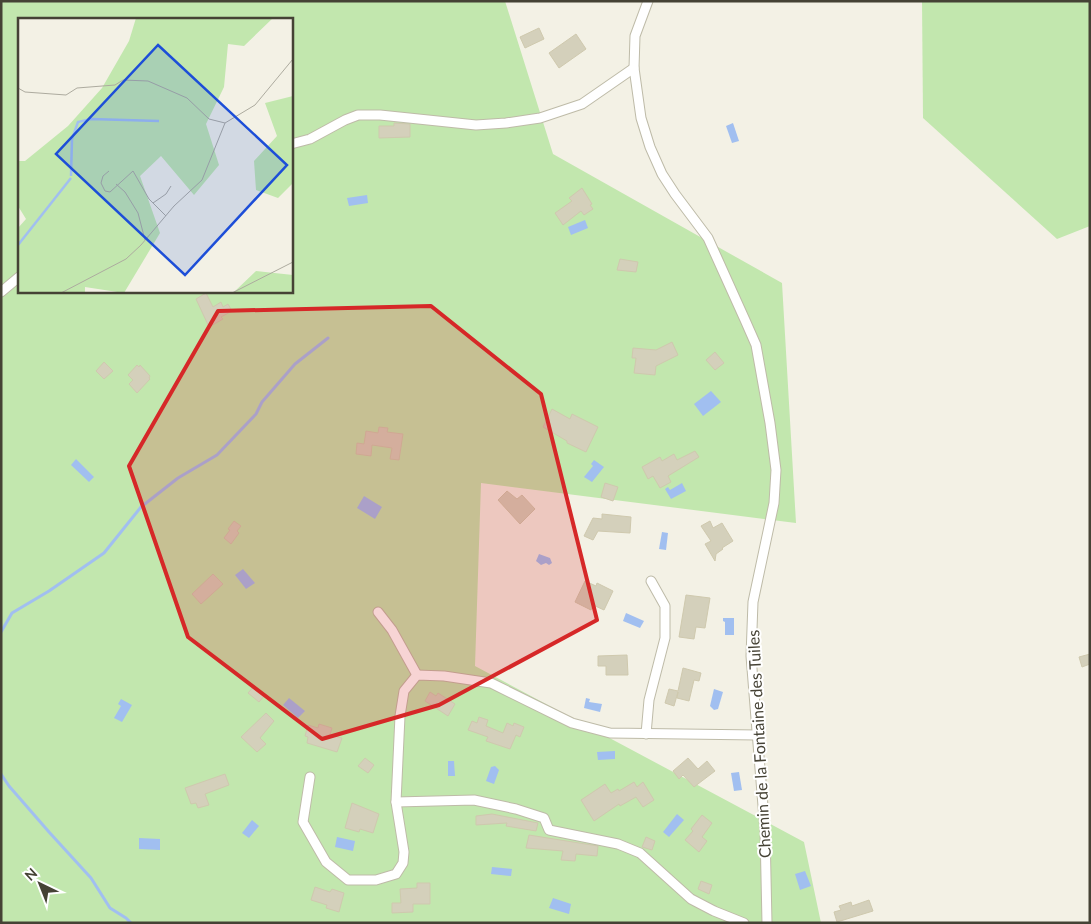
<svg xmlns="http://www.w3.org/2000/svg" width="1091" height="924" font-family="Lato,sans-serif">
  <rect width="100%" height="100%" fill="#f3f1e5"/>
  <g fill="#c2e7ae" fill-rule="evenodd">
    <path d="M1 1H505L553 154 782 283 796 523 481 483 475 666 804 842 821 923H1ZM19 19H291V291H19Z"/>
    <path d="M922 1H1090V226L1057 239 923 118Z"/>
  </g>
  <g fill="#a1bff0">
    <path d="M733 123 739 141 732 143 726 126Z"/>
    <path d="M367 195 368 203 349 206 347 198Z"/>
    <path d="M585 220 588 228 571 235 568 227Z"/>
    <path d="M711 391 721 402 703 416 694 404Z"/>
    <path d="M76 459 94 477 89 482 71 465Z"/>
    <path d="M594 460 604 467 592 482 584 477 593 466 591 464Z"/>
    <path d="M682 483 686 491 671 499 665 489 668 487 670 490Z"/>
    <path d="M364 496 382 507 375 519 357 508Z"/>
    <path d="M662 532 668 533 666 550 659 549Z"/>
    <path d="M539 554 550 558 552 563 549 565 546 563 541 565 536 561Z"/>
    <path d="M243 569 255 583 246 589 235 575Z"/>
    <path d="M626 613 644 621 640 628 623 621Z"/>
    <path d="M723 618H734V635H725V622L723 621Z"/>
    <path d="M714 689 723 692 718 709 714 710 710 706Z"/>
    <path d="M289 698 305 711 298 718 283 705Z"/>
    <path d="M586 698 590 699 589 702 602 704 600 712 584 708Z"/>
    <path d="M121 699 132 705 122 722 114 718 121 706 118 704Z"/>
    <path d="M615 751V759L598 760 597 752Z"/>
    <path d="M448 761H454L455 776H448Z"/>
    <path d="M495 766 499 770 494 784 486 781 491 767Z"/>
    <path d="M739 772 742 790 734 791 731 773Z"/>
    <path d="M677 814 684 820 669 837 663 832Z"/>
    <path d="M252 820 259 826 249 838 242 833Z"/>
    <path d="M337 837 355 841 353 851 335 847Z"/>
    <path d="M139 838 160 839V850L139 849Z"/>
    <path d="M492 867 512 869 511 876 491 874Z"/>
    <path d="M805 871 811 886 800 890 795 874Z"/>
    <path d="M553 898 571 904 569 914 549 908Z"/>
  </g>
  <g fill="none" stroke-linecap="round" stroke-linejoin="round">
    <g stroke="#a1bff0" stroke-width="3">
      <path d="M1 632 12 613 49 591 104 553 141 507 178 478 217 455 256 414 262 402 295 364 328 338"/>
      <path d="M1 774 9 786 49 832 91 878 110 908 126 918 131 923"/>
    </g>
  </g>
  <g fill="#d4d0bb" stroke="#cfc9ae">
    <path d="M539 28 544 39 525 48 520 37Z"/>
    <path d="M576 34 586 49 559 68 549 53Z"/>
    <path d="M394 123 410 124V137L379 138V126H394Z"/>
    <path d="M582 188 592 204 590 205 593 209 584 215 581 211 563 225 555 213 572 201 569 198Z"/>
    <path d="M620 259 638 262 636 272 617 270Z"/>
    <path d="M206 293 213 307 221 302 223 307 228 304 232 311 221 317 223 319 209 327 196 299Z"/>
    <path d="M672 342 678 355 656 366 655 375 634 373 636 358H632L633 348 656 350Z"/>
    <path d="M715 352 724 363 715 370 706 360Z"/>
    <path d="M104 362 113 371 104 379 96 371Z"/>
    <path d="M137 365 139 367 140 365 150 376 149 378 150 379 137 393 129 384 133 380 128 375Z"/>
    <path d="M552 409 570 419 572 414 598 427 586 452 567 443V441L543 427Z"/>
    <path d="M379 427 388 428 387 432 403 434 399 460 390 459 392 448 372 445 371 456 356 454 357 443 364 444 366 431 378 433Z"/>
    <path d="M695 451 699 457 668 476 671 482 660 488 653 476 648 479 642 467 660 457 662 461 674 454 677 460Z"/>
    <path d="M605 483 618 487 613 501 601 497Z"/>
    <path d="M507 491 517 499 522 495 535 509 520 524 498 500Z"/>
    <path d="M602 514 631 517 630 533 598 531 593 540 584 536 593 518 602 519Z"/>
    <path d="M234 521 241 526 237 531 239 533 231 544 224 538 230 530 228 529Z"/>
    <path d="M710 521 713 528 722 523 733 541 722 548 723 549 716 554 715 561 705 544 711 541 701 526Z"/>
    <path d="M213 574 223 584 201 604 192 594Z"/>
    <path d="M585 581 596 586 597 583 613 591 604 610 593 605 591 610 575 602Z"/>
    <path d="M686 595 710 598 705 628 696 627 694 639 679 637Z"/>
    <path d="M1090 654V664L1082 667 1079 657Z"/>
    <path d="M627 655 628 675H606V666H598V656Z"/>
    <path d="M683 668 701 673 699 681 694 680 689 701 677 698 678 692 674 706 665 703 669 689 678 691Z"/>
    <path d="M254 686 264 696 259 702 248 693Z"/>
    <path d="M430 692 436 696 438 693 455 704 448 716 425 701Z"/>
    <path d="M266 713 274 721 260 738 266 744 257 752 241 737Z"/>
    <path d="M479 717 488 720 486 726 503 733 507 723 513 726 514 723 524 727 520 737 516 735 510 749 486 741 488 737 468 730 472 721 477 723Z"/>
    <path d="M319 724 332 728 330 735 342 738 337 752 307 743 308 737 305 736 308 725 318 728Z"/>
    <path d="M365 758 374 765 368 773 358 766Z"/>
    <path d="M688 758 698 769 707 761 715 771 694 787 683 775 679 779 673 771Z"/>
    <path d="M225 774 229 785 205 794 209 805 198 808 196 803 191 804 185 788Z"/>
    <path d="M634 782 637 787 643 782 654 800 643 807 636 797 620 806 619 804 594 821 581 800 605 784 611 793 618 789 619 791Z"/>
    <path d="M352 803 379 814 373 833 360 829 359 832 345 828Z"/>
    <path d="M492 814 538 823 536 831 506 826 507 823 476 825V816Z"/>
    <path d="M702 815 712 823 702 837 707 841 699 852 685 840 693 831 691 829Z"/>
    <path d="M529 835 598 846 597 856 576 854 575 861 561 860 563 851 526 848Z"/>
    <path d="M646 837 655 841 652 850 642 847Z"/>
    <path d="M701 881 712 885 709 894 698 889Z"/>
    <path d="M417 883H430V904H413V912L392 913V903H401L400 889 417 888Z"/>
    <path d="M315 887 330 892 332 889 344 893 339 912 326 908 327 905 311 900Z"/>
    <path d="M869 900 873 911 837 922 834 912 841 910 839 906 851 902 852 906Z"/>
  </g>
  <g fill="none" stroke-linecap="round" stroke-linejoin="round">
    <defs>
      <g id="street">
        <path d="M648 1 635 36 634 68 641 118 650 147 662 174 675 194 708 238 745 320 756 345 770 423 776 470 774 503 753 602 751 656 765 831 767 923"/>
        <path d="M291 144 310 139 345 120 358 115H380L476 125 506 123 540 118 582 104 634 68"/>
        <path d="M1 292 19 277"/>
        <path d="M378 612 392 630 417 675"/>
        <path d="M646 734 649 700 665 638V606L651 581"/>
        <path d="M310 777 303 822 326 862 348 880H376L396 874 403 863 404 852 396 802 400 716 404 691 417 675 444 676 491 683 572 723 610 733 757 735"/>
        <path d="M396 802 474 800 516 809 544 818 549 830 618 844 640 853 691 899 714 911 744 923"/>
      </g>
    </defs>
    <use href="#street" stroke="#bebba8" stroke-width="11"/>
    <use href="#street" stroke="#fff" stroke-width="9"/>
  </g>
  <path fill="#d62828" fill-opacity="0.2" stroke="#d62828" stroke-width="4" stroke-linejoin="round" d="M431 306 541 394 597 620 439 705 322 739 188 637 129 466 218 311Z"/>
  <g text-anchor="middle" stroke-width="4" stroke-linejoin="round" paint-order="stroke">
    <g font-size="16" fill="#454235" stroke="#fff">
      <text transform="translate(759 744) rotate(-93)" y="6">Chemin de la Fontaine des Tuiles</text>
    </g>
  </g>
  <g transform="translate(18 18)">
    <rect width="275" height="275" fill="#f3f1e5"/>
    <path d="M118 0H255L226 28 210 26 206 69 188 106 201 147 176 177 143 138 122 158 142 215 106 275 67 269V275H0V210L8 201 0 188V143H7L50 108 84 70 111 23ZM275 78V165L260 180 238 172 236 143 259 118 247 85ZM238 253 275 257V275H215Z" fill="#c2e7ae"/>
    <path fill="none" stroke="#a1bff0" stroke-width="2.5" d="M53 158 54 121 60 104 73 101 141 103M0 227 53 160"/>
    <path fill="none" stroke="#adab9f" stroke-width="1" d="M0 70 7 74 48 77 59 70 97 67 105 62 130 63 169 80 191 101 207 105M91 153 85 158 83 165 87 173 92 174 115 153 131 181 148 198M98 166 107 174 120 195 127 222M135 185 148 176 153 168M43 275 108 241 123 227 156 188 184 162 207 105 237 87 275 41M214 275 275 244"/>
    <path fill="#1d4ed8" fill-opacity="0.15" stroke="#1d4ed8" stroke-width="2.5" d="M140 27 269 147 167 257 38 136Z"/>
    <rect width="275" height="275" fill="none" stroke="#454235" stroke-width="2.5"/>
  </g>
  <rect width="1091" height="924" fill="none" stroke="#454235" stroke-width="5"/>
  <g transform="translate(40 884) rotate(317)" stroke="#ffffff" stroke-width="4" paint-order="stroke">
  <path d="M0-4L9 19L0 12L-9 19Z" fill="#454235"/>
  <text y="-8" font-size="14" font-weight="bold" text-anchor="middle" fill="#454235">N</text>
  </g>
</svg>
